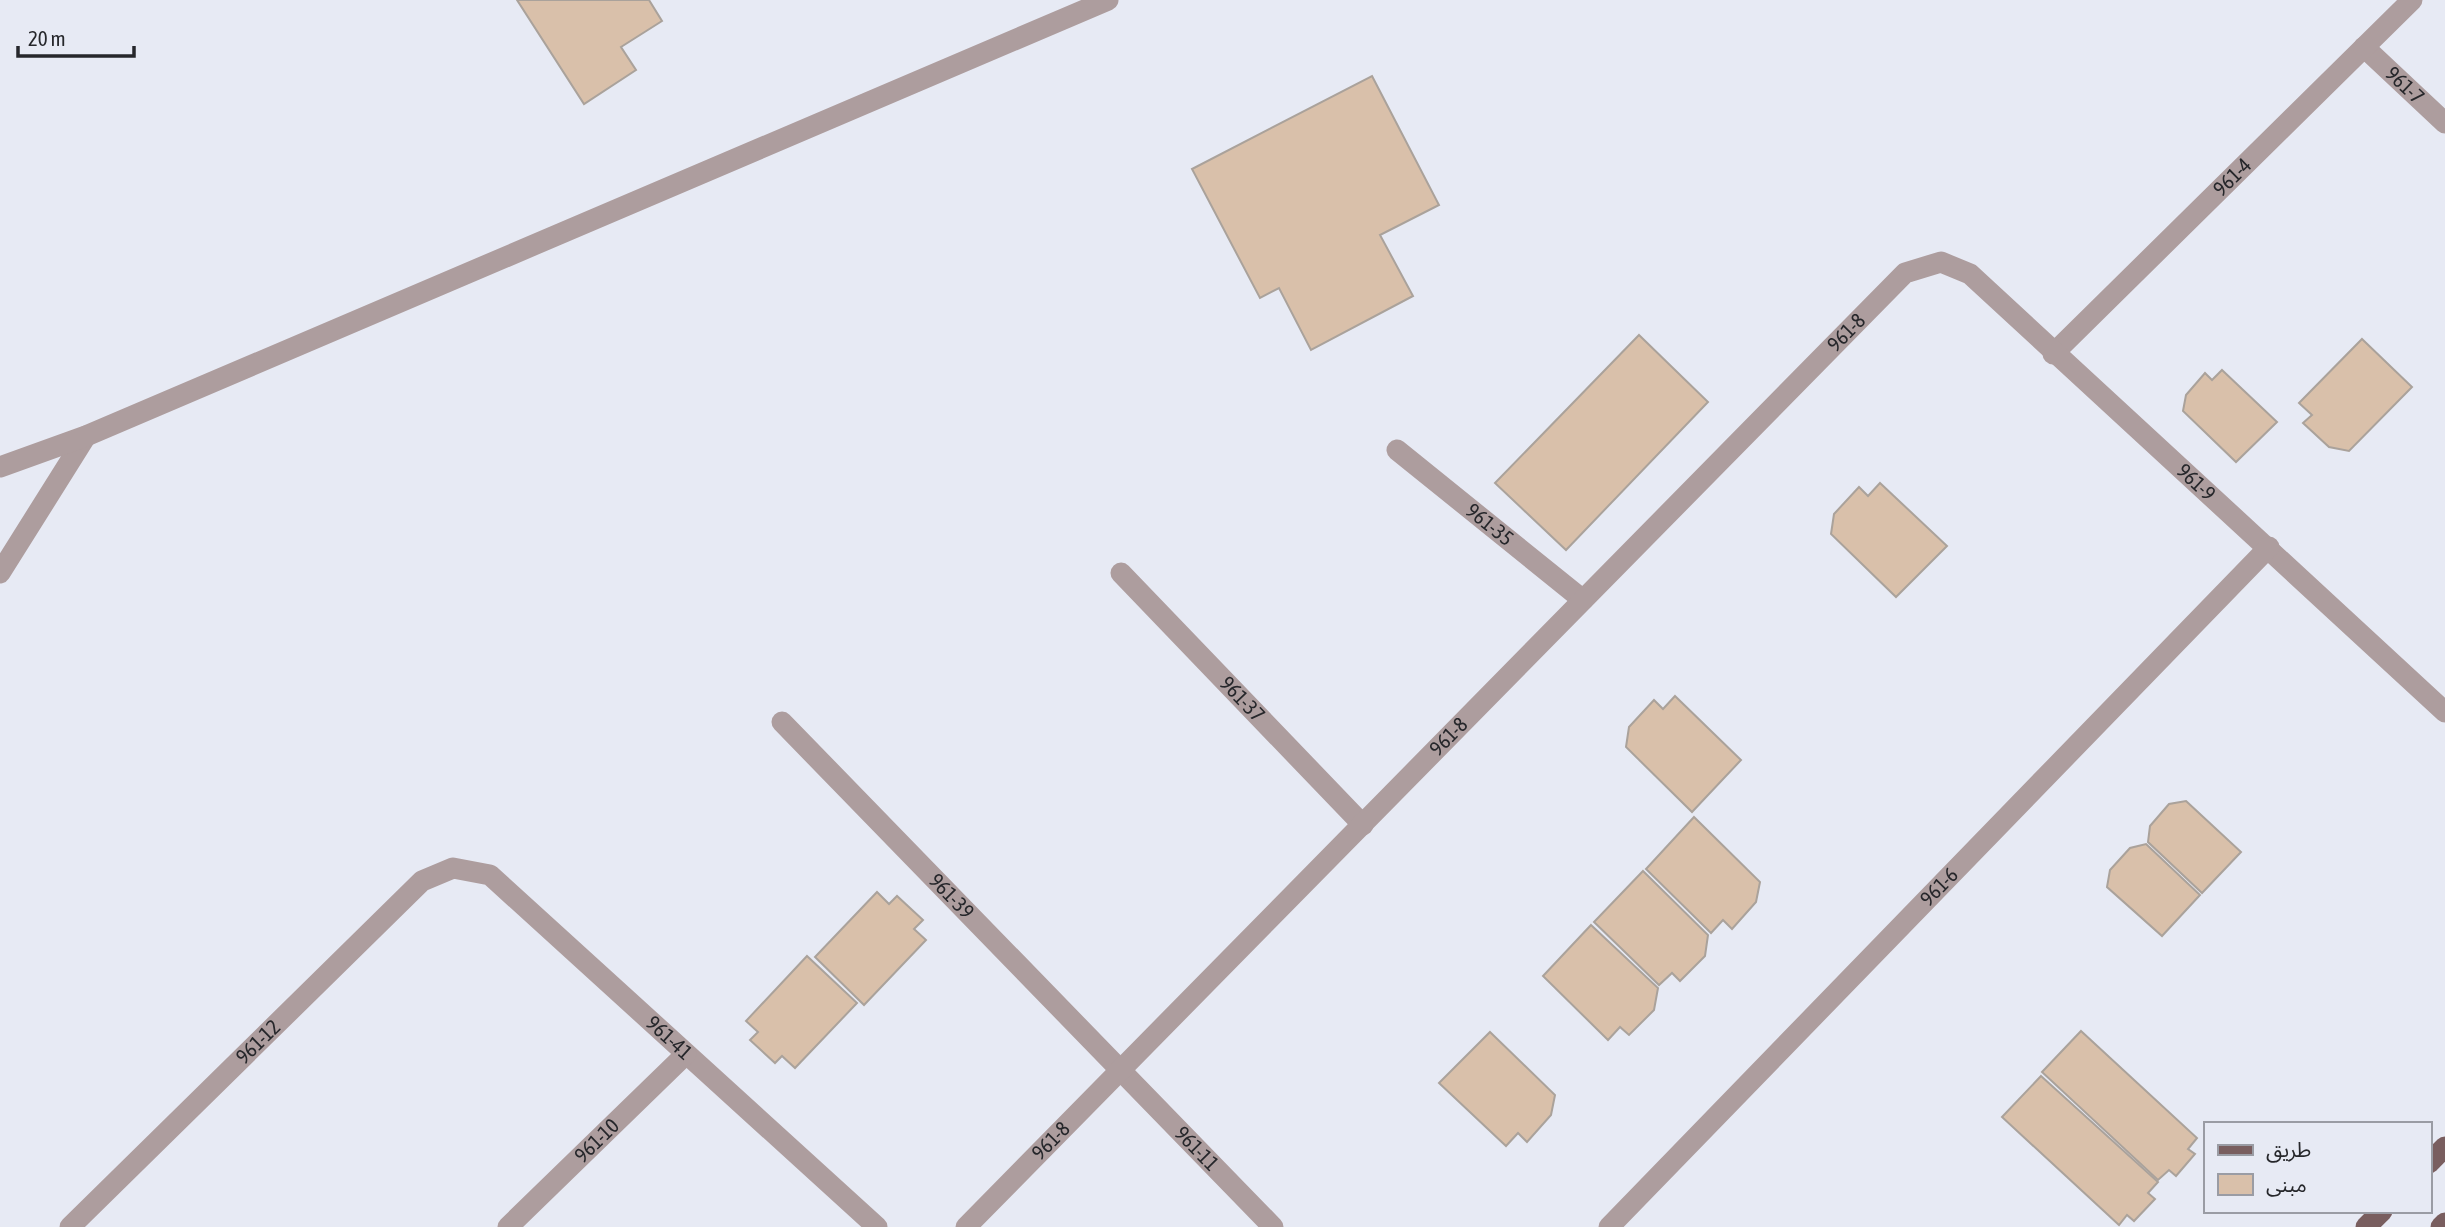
<svg xmlns="http://www.w3.org/2000/svg" width="2445" height="1227" font-family="'Asap Condensed','Noto Sans Arabic',sans-serif">
  <rect width="100%" height="100%" fill="#e7eaf4"/>
  <g fill="#d9c0aa" stroke="#aaa29b" stroke-width="2">
    <path d="M517 0H649L662 21 621 47 636 70 584 104Z"/>
    <path d="M1372 76 1439 205 1380 235 1413 296 1311 350 1279 288 1260 298 1192 169Z"/>
    <path d="M1639 335 1708 402 1566 550 1495 483Z"/>
    <path d="M2362 339 2412 387 2349 451 2329 447 2303 423 2312 415 2299 403Z"/>
    <path d="M2222 370 2277 422 2236 462 2183 411 2186 395 2205 373 2212 380Z"/>
    <path d="M1880 483 1947 546 1896 597 1831 534 1834 514 1859 487 1868 496Z"/>
    <path d="M1675 696 1741 760 1692 812 1626 747 1629 727 1654 700 1663 709Z"/>
    <path d="M2186 801 2241 852 2202 893 2148 842 2150 826 2169 804Z"/>
    <path d="M1694 817 1760 882 1756 902 1732 929 1723 920 1711 933 1646 869Z"/>
    <path d="M2146 844 2200 895 2162 936 2107 887 2110 870 2130 848Z"/>
    <path d="M1643 871 1708 935 1705 956 1680 981 1672 973 1659 985 1594 922Z"/>
    <path d="M877 892 889 904 897 896 923 920 914 929 926 940 864 1005 815 957Z"/>
    <path d="M1591 925 1658 988 1654 1010 1629 1035 1620 1027 1608 1040 1543 976Z"/>
    <path d="M807 956 857 1003 795 1068 782 1056 775 1063 750 1040 758 1032 746 1021Z"/>
    <path d="M2081 1031 2197 1138 2188 1149 2195 1154 2176 1176 2169 1170 2158 1180 2042 1072Z"/>
    <path d="M1490 1032 1555 1095 1551 1115 1527 1142 1518 1133 1506 1146 1439 1083Z"/>
    <path d="M2041 1076 2158 1182 2148 1193 2155 1199 2134 1221 2127 1215 2119 1225 2002 1117Z"/>
  </g>
  <g fill="none" stroke-linecap="round" stroke-linejoin="round">
    <path stroke="#ad9d9e" stroke-width="21" d="M0 573 86 436"/>
    <g stroke="#ad9d9e" stroke-width="21">
      <path id="s1" d="M2364 47 2445 123"/>
      <path id="s2" d="M2053 354 2412 0"/>
      <path id="s3" d="M1397 450 1583 600"/>
      <path d="M0 467 86 436 1108 0"/>
      <path id="s4" d="M1121 573 1363 825"/>
      <path id="s5" d="M782 722 1273 1227"/>
      <path id="s6" d="M70 1227 422 881 453 868 490 875 877 1227"/>
      <path id="s7" d="M508 1227 686 1054"/>
      <path id="s8" d="M966 1227 1905 273 1941 262 1970 274 2445 712"/>
      <path id="s9" d="M1609 1227 2269 547"/>
    </g>
    <g stroke="#795e5f" stroke-width="21">
      <path d="M2429 1163 2445 1147"/>
      <path d="M2366 1227 2382 1211"/>
      <path d="M2441 1227 2445 1223"/>
    </g>
  </g>
  <g text-anchor="middle" stroke-width="5" stroke-linejoin="round" paint-order="stroke">
    <g font-size="21" fill="#26272b" stroke="#e7eaf4">
      <text dy="7" stroke="none"><textPath href="#s1" startOffset="56">961-7</textPath></text>
      <text dy="7" stroke="none"><textPath href="#s2" startOffset="252">961-4</textPath></text>
      <text dy="7" stroke="none"><textPath href="#s8" startOffset="1255">961-8</textPath></text>
      <text dy="7" stroke="none"><textPath href="#s8" startOffset="1715">961-9</textPath></text>
      <text dy="7" stroke="none"><textPath href="#s3" startOffset="119">961-35</textPath></text>
      <text dy="7" stroke="none"><textPath href="#s4" startOffset="175">961-37</textPath></text>
      <text dy="7" stroke="none"><textPath href="#s8" startOffset="688">961-8</textPath></text>
      <text dy="7" stroke="none"><textPath href="#s9" startOffset="474">961-6</textPath></text>
      <text dy="7" stroke="none"><textPath href="#s5" startOffset="243">961-39</textPath></text>
      <text dy="7" stroke="none"><textPath href="#s6" startOffset="807">961-41</textPath></text>
      <text dy="7" stroke="none"><textPath href="#s6" startOffset="264">961-12</textPath></text>
      <text dy="7" stroke="none"><textPath href="#s7" startOffset="124">961-10</textPath></text>
      <text dy="7" stroke="none"><textPath href="#s8" startOffset="121">961-8</textPath></text>
      <text dy="7" stroke="none"><textPath href="#s5" startOffset="595">961-11</textPath></text>
    </g>
  </g>
  <rect x="2204" y="1122" width="228" height="91" fill="#e7eaf4" stroke="#9a9ca4" stroke-width="2"/>
  <rect x="2218" y="1145" width="35" height="10" fill="#795e5f" stroke="#9a9ca4" stroke-width="2"/>
  <text x="2266" y="1157" font-size="21" fill="#26272b">طريق</text>
  <rect x="2218" y="1174" width="35" height="21" fill="#d9c0aa" stroke="#9a9ca4" stroke-width="2"/>
  <text x="2266" y="1192" font-size="21" fill="#26272b">مبنى</text>
  <path d="M18 46v10h116v-10" fill="none" stroke="#26272b" stroke-width="3.5"/>
  <text x="28" y="46" font-size="21" fill="#26272b" stroke="#e7eaf4" stroke-width="5" paint-order="stroke">20 m</text>
</svg>
